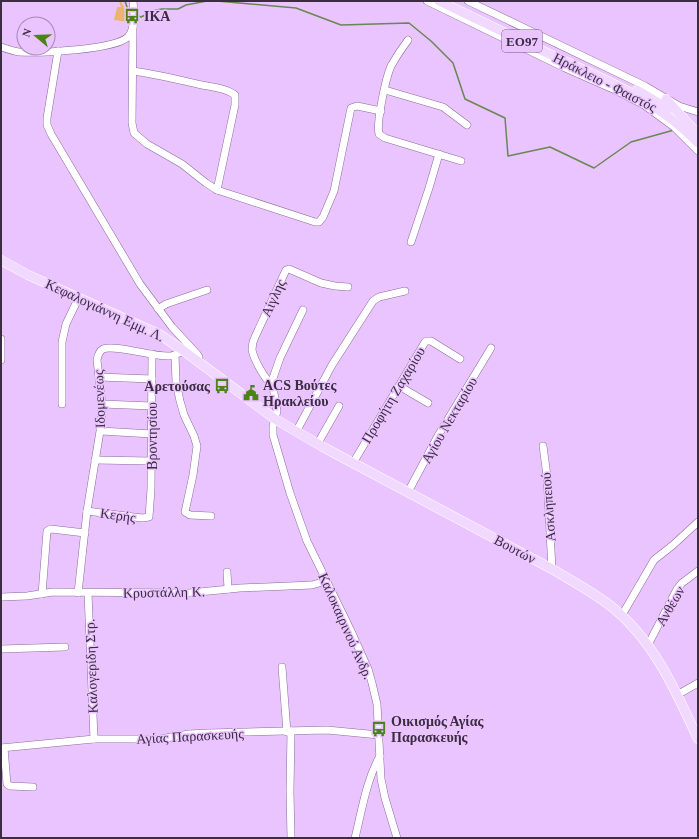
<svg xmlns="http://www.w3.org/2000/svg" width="699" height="839" font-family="Georgia,serif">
  <rect width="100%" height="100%" fill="#eac4fe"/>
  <path fill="#eab56d" d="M119 1H121L125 10 132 14 130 22 114 20 117 7H121Z"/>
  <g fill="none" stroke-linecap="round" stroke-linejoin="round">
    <g stroke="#688753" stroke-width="1.5">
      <path d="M125 1 128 10 131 12"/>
      <path d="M217 1 296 8 341 25 409 23 431 41 453 63 465 99 505 118 508 156 550 147 594 168 631 142 674 130"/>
      <path d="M136 15 141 17 156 10 162 9H178L186 5 207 1"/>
    </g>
    <defs>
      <g id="minor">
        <path d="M427 1 563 67 613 89 644 105 674 127 698 151"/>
        <path d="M468 1 645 86 679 106 698 112"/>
        <path d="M133 25 132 123 134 133 147 144 182 164 206 183 217 190 315 222H319L323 217 334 191 351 108 357 106 381 111"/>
        <path d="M408 40C402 48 396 57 391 66 386 77 376 123 379 134L385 138 461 161"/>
        <path d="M1 47C7 49 13 51 19 52 40 53 114 50 128 37 136 29 134 11 133 1"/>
        <path d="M58 51 47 118V125L51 134 140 284 172 327 197 354 199 357 197 361"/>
        <path d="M133 71C156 74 179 80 202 85 212 87 226 88 235 95V105L217 190"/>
        <path d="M385 90 443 107 467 125"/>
        <path d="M411 242 429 188 439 154"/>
        <path d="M158 309 166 304 207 290"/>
        <path d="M303 310 280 358 272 381 277 411 273 426V435L290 493 307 541 351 631 368 669 372 683 377 704 381 779 385 798 397 838"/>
        <path d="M1 339V360"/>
        <path d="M175 355 176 382 180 401 184 415 194 436 197 446 193 475 185 512 190 515 211 516"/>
        <path d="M99 377 152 379"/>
        <path d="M272 384C264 379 254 359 252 350 252 346 253 341 255 337L286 270 289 269 321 283 335 286 348 287"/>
        <path d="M399 386 428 403"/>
        <path d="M62 404V342L66 324 79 297"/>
        <path d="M102 404 152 406"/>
        <path d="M101 431 152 434"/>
        <path d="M296 432 332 365 373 301 379 297 405 291"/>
        <path d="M318 443 339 406"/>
        <path d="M543 446 547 476 552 569"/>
        <path d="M95 460 151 461"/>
        <path d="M353 463 425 342 427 341H431L460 359"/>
        <path d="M408 492 439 434 491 348"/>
        <path d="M87 511 142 518 149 517 151 489 152 354"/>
        <path d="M227 572 228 589"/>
        <path d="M78 593 87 511 101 425 102 404 97 360C98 356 98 352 103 349 114 344 154 357 169 356 174 356 179 353 184 351"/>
        <path d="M88 593 94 739"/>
        <path d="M42 594 47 531 51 529 85 533"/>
        <path d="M1 597 27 596 53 592 189 593 240 588 312 585 326 581"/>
        <path d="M622 615 654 560 673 545 698 522"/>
        <path d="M648 645 677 589 682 583 698 571"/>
        <path d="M1 649 65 647"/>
        <path d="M282 667 287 732"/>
        <path d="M677 695 698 683"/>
        <path d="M1 748 94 739H160L189 734 208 733 327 730 379 735"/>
        <path d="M4 748 7 784 10 786 33 787"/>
        <path d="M291 838 290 791 291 731"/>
        <path d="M355 838C362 810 366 781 380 756"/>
      </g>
      <g id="major">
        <path d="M439 1C475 18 511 36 547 53 600 78 657 99 698 143"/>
        <path d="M637 90 669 109"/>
        <path d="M666 99 695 131"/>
        <path d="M1 260 28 275 159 334 184 351 275 419 323 447 552 569C572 581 593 592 612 607 654 641 676 691 698 739"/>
      </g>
    </defs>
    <use href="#minor" stroke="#8d6a9e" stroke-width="8"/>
    <use href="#major" stroke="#fff" stroke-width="10"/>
    <use href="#minor" stroke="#fff" stroke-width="7"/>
    <use href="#major" stroke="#f1d8fe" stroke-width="9"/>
  </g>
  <defs>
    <symbol id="bus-bare" viewBox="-9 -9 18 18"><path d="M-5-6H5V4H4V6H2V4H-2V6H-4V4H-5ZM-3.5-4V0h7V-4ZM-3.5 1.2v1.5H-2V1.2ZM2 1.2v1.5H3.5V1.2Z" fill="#4b821a" stroke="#eac4fe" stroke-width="2.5" paint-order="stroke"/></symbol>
    <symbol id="civic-bare" viewBox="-9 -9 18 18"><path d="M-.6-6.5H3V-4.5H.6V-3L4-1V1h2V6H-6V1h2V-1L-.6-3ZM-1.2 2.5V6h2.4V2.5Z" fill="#4b821a" stroke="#eac4fe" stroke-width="2.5" paint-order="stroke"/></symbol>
  </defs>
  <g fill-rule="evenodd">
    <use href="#bus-bare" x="121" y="5" width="22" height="22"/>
    <use href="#bus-bare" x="211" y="375" width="22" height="22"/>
    <use href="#civic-bare" x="240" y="382" width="22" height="22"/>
    <use href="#bus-bare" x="368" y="718" width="22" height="22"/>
  </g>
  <g text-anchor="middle" stroke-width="3" stroke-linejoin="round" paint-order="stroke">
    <rect fill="#eac4fe" stroke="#705a7a" stroke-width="1" x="502" y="30" width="40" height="22" rx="3"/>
    <g font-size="13" font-weight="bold" fill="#3b2c42">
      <text x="522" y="46">ΕΟ97</text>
    </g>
    <g font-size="14" font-weight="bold" fill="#3b2c42" stroke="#eac4fe" text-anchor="start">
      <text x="144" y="21">IKA</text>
      <text x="263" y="390">ACS Βούτες<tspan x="263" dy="16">Ηρακλείου</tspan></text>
      <text x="210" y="391" text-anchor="end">Αρετούσας</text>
      <text x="391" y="726">Οικισμός Αγίας<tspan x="391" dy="16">Παρασκευής</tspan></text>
    </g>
    <g font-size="14" fill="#3b2c42" stroke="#eac4fe">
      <text transform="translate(605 82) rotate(27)" y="5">Ηράκλειο - Φαιστός</text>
      <text transform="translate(273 298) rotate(-65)" y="5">Αίγλης</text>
      <text transform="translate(105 310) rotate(25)" y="5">Κεφαλογιάννη Εμμ. Λ.</text>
      <text transform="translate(393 395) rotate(-59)" y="5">Προφήτη Ζαχαρίου</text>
      <text transform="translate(99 399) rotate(-92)" y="5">Ιδομενέως</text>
      <text transform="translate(449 420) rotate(-60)" y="5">Αγίου Νεκταρίου</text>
      <text transform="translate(152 436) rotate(-90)" y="5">Βροντησίου</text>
      <text transform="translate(548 507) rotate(-94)" y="5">Ασκληπειού</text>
      <text transform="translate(118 515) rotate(8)" y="5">Κερής</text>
      <text transform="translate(515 549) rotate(28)" y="5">Βουτών</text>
      <text transform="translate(164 592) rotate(-1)" y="5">Κρυστάλλη Κ.</text>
      <text transform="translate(670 606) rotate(-60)" y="5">Ανθέων</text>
      <text transform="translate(346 626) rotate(66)" y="5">Καλοκαιρινού Ανδρ.</text>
      <text transform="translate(91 666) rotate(-92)" y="5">Καλογερίδη Στρ.</text>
      <text transform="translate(190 736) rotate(-3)" y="5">Αγίας Παρασκευής</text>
    </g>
  </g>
  <rect width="699" height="839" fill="none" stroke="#3b2c42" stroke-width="4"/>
  <g transform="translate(36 36) rotate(289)"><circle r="19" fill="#eac4fe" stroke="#a487b3"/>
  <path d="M0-3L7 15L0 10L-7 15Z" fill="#4b821a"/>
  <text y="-6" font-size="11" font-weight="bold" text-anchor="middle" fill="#3b2c42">N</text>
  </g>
</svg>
